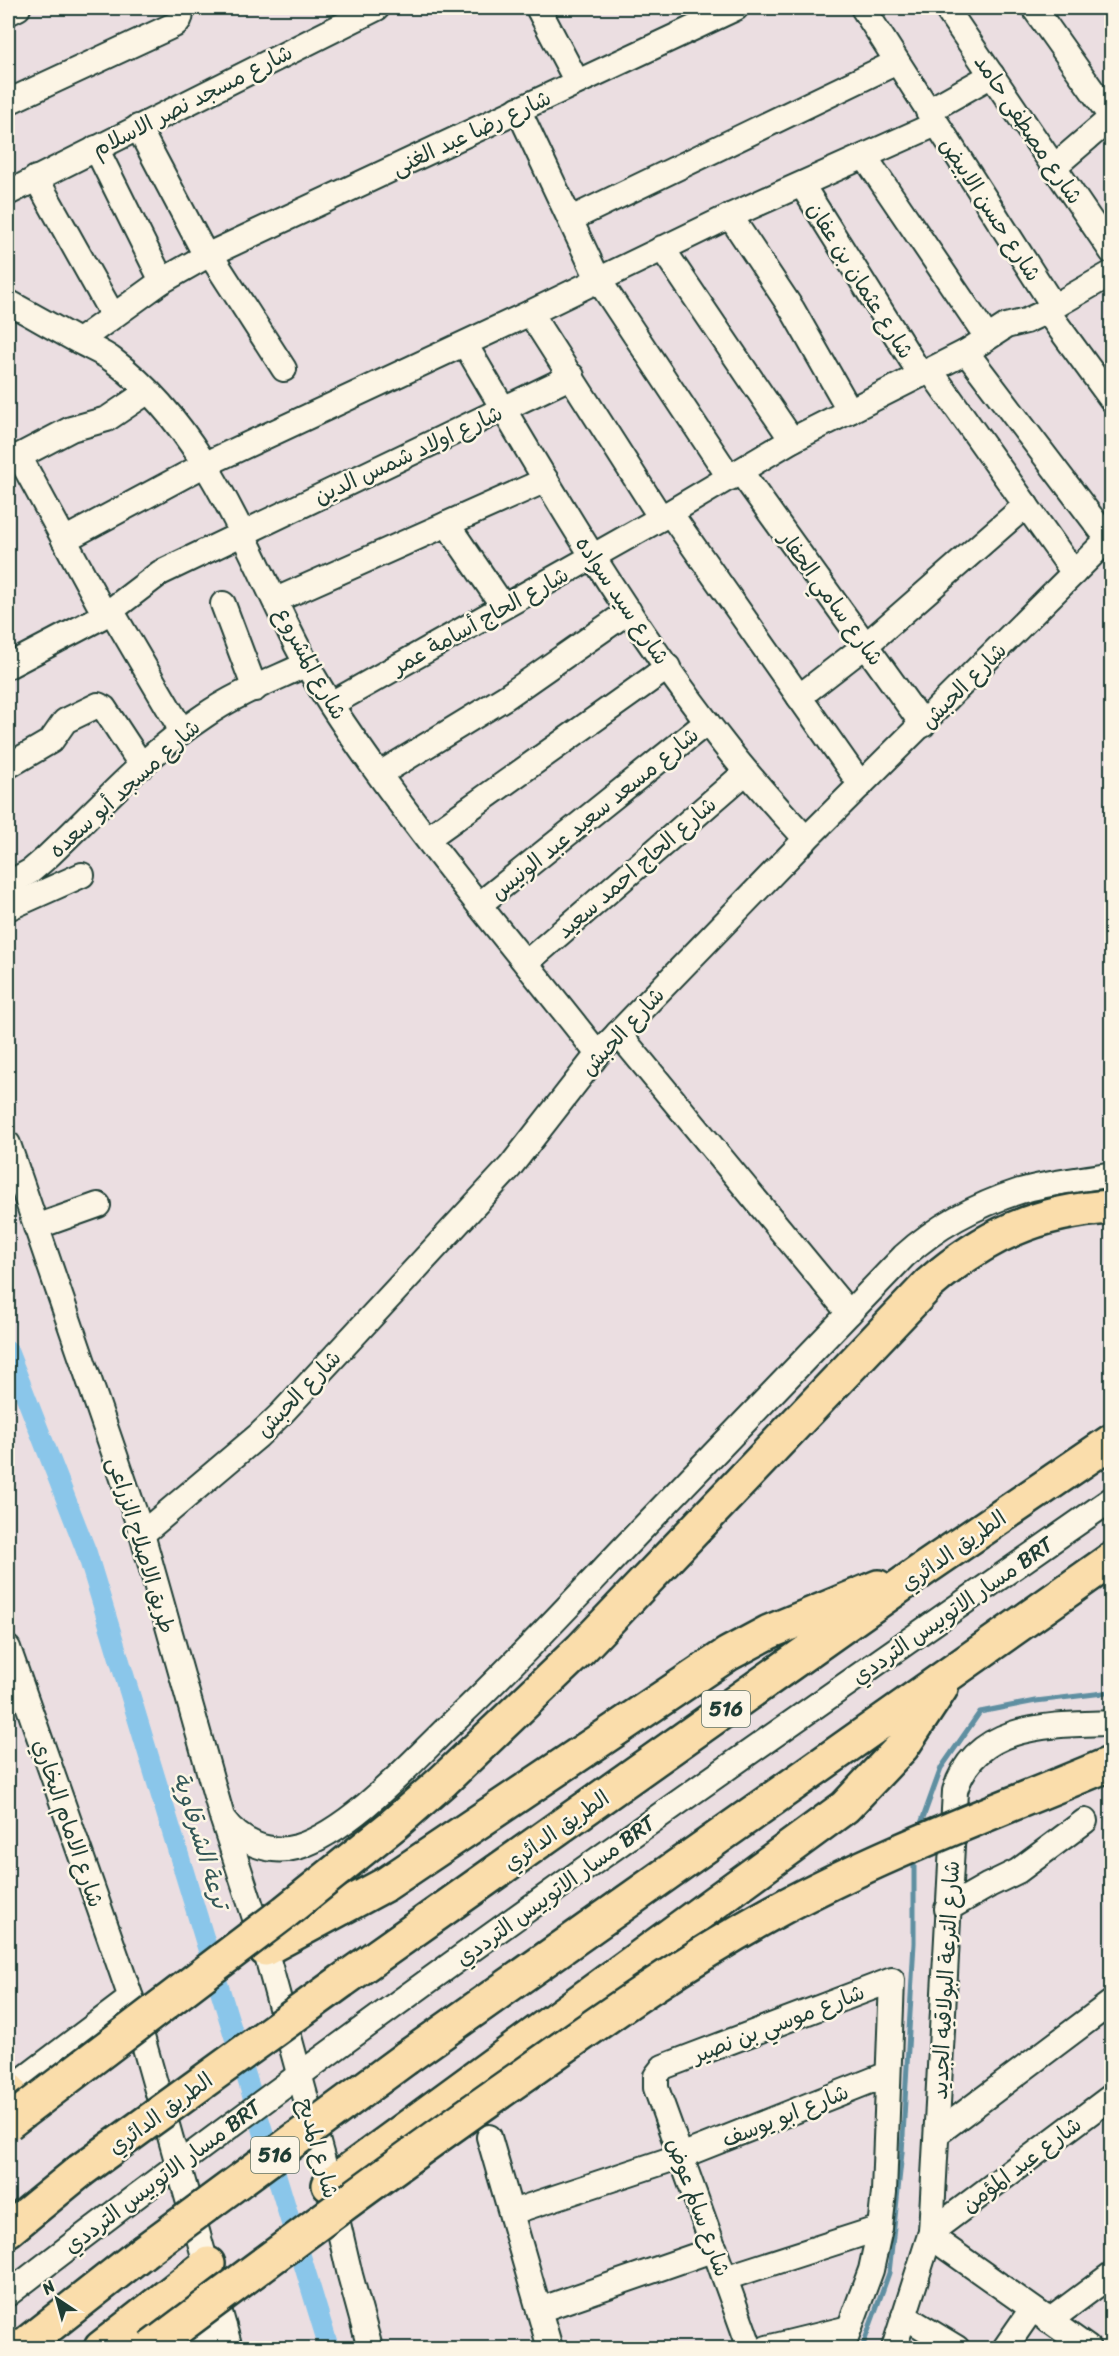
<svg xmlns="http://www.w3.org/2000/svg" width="1119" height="2356" font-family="Sriracha,'Playpen Sans Arabic',sans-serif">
  <rect width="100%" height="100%" fill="#ebdee1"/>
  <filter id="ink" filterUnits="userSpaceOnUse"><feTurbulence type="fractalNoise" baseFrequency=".0167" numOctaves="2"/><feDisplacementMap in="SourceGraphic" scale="12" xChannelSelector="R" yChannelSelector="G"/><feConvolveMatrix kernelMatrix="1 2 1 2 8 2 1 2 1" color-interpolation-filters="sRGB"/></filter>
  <g filter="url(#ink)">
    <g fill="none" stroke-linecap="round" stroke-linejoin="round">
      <g stroke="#5f8fa1" stroke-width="5">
        <path d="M919 1829 941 1768 980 1712 1036 1701 1112 1692"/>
        <path d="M862 2348 889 2273 902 2153 914 1943V1858"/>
      </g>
      <path stroke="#8ac6ea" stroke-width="20" d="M8 1351 87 1553 329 2348"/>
      <defs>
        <g id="minor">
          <path d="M538 8 577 82"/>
          <path d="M863 8 1054 307"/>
          <path d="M946 8 1112 252"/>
          <path d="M1034 8 1111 117"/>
          <path d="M8 13 18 8"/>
          <path d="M8 102 174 25C181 20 182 15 180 8"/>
          <path d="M518 109 598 279 730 478"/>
          <path d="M928 111 992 75"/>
          <path d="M138 127 206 256"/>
          <path d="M96 148 162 281"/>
          <path d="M865 157 987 337"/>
          <path d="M1055 166 1112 117"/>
          <path d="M36 178 113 316"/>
          <path d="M802 185 921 375"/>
          <path d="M8 193 377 8"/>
          <path d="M730 216 792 309 850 411"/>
          <path d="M571 219 897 62"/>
          <path d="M662 248 792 440"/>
          <path d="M210 254 284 369"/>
          <path d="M8 302C32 315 56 329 80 342 91 348 104 353 114 361 226 445 258 594 331 705 410 826 509 940 598 1054"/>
          <path d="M1047 311 1112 400"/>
          <path d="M530 313 661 518"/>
          <path d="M79 341 162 281 206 256 736 8"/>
          <path d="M465 344C545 480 625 618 723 743 749 777 778 808 806 839"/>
          <path d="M966 352 1108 539"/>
          <path d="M930 370 1074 573"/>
          <path d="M19 456 105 615"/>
          <path d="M8 462 71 429 107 419 147 392"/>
          <path d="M740 471 923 725"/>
          <path d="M670 513 861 785"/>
          <path d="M447 524 503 606"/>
          <path d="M64 540 204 465 530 313 730 216 936 124"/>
          <path d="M276 600 546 480"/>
          <path d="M223 604 255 689"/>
          <path d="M111 610 182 731"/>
          <path d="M8 666 105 615 160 573 572 376"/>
          <path d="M799 697 866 645 1026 505"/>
          <path d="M331 704 661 518 792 440 966 352 1006 326 1026 321 1041 314 1112 273"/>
          <path d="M8 766 51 741 65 721 98 705 104 708 142 766"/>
          <path d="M380 774 506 697 629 611"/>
          <path d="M428 838 668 667"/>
          <path d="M8 884 31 871 46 858C97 810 145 755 204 716 235 694 273 680 307 664"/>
          <path d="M480 904 707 722"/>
          <path d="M8 908 82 875"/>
          <path d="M526 963 746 772"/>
          <path d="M618 1033 849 1313"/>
          <path d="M8 1144 142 1534 222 1817 265 1949 326 2172 350 2275 370 2348"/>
          <path d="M36 1227 98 1205"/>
          <path d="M142 1534 258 1436 282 1413 510 1167 598 1054 806 839 1112 535"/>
          <path d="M8 1648 131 1998 230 2348"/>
          <path d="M223 1819C240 1842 268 1855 297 1847 349 1831 408 1766 447 1728 513 1666 575 1599 637 1534 726 1441 815 1349 904 1256 937 1226 977 1205 1020 1191 1049 1182 1082 1180 1112 1174"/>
          <path d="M947 1909 989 1885 1018 1871 1085 1821"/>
          <path d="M8 2091 131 1998"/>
          <path d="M938 2133 1112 2002"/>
          <path d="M489 2137 550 2348"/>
          <path d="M512 2212 681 2156 888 2074"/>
          <path d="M931 2232 1112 2096"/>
          <path d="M930 2236 1088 2348"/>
          <path d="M725 2278 880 2228"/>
          <path d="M8 2294C367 2017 740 1758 1112 1499"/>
          <path d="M539 2310 715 2249"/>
          <path d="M904 2316 957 2348"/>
          <path d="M1049 2321 1112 2274"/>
          <path d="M196 2348 224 2327"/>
          <path d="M750 2348 656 2088V2076L663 2067 892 1980 884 2192 880 2228 871 2270 842 2348"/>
          <path d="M767 2348 849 2328"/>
          <path d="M894 2348 931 2232 955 1791C975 1722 1053 1725 1112 1723"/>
          <path d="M1005 2348 1032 2309"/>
        </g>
        <g id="highway">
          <path d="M265 1949 386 1884 728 1654 769 1632 878 1587"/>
          <path d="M342 1981 924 1569 1112 1441"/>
          <path d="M406 2058 1112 1559"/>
          <path d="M8 2093 9 2090"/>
          <path d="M329 2185 845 1807 902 1747 941 1688"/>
          <path d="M8 2230 80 2171"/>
          <path d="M21 2348 143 2252"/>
          <path d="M101 2348 208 2264"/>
        </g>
      </defs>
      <use href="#minor" stroke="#1f3d34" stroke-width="28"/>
      <use href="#highway" stroke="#1f3d34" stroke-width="38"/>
      <use href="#minor" stroke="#fcf5e5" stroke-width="24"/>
      <use href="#highway" stroke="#faddab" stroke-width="33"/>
      <defs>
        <g id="highway-bridge">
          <path d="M8 2123 285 1912 393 1825 443 1781 581 1649 929 1284C984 1236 1038 1211 1112 1207"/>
          <path d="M80 2171 342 1981"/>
          <path d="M143 2252 406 2058"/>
          <path d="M151 2348C275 2255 399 2162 527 2073 607 2016 688 1959 774 1912 882 1853 998 1811 1112 1763"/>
        </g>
      </defs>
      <use href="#highway-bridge" stroke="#1f3d34" stroke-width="38" stroke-linecap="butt"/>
      <use href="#highway-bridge" stroke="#faddab" stroke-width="33"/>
    </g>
  </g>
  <g text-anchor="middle" stroke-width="5" stroke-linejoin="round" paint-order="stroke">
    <g fill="#fcf5e5" stroke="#617469" stroke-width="1.5">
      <rect x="702" y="1691" width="48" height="36" rx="4.5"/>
      <rect x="251" y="2137" width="48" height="36" rx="4.5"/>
    </g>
    <g font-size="21" font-weight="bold" fill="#1f3d34">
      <text x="726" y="1716">516</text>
      <text x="275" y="2162">516</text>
    </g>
    <g font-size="22" fill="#1f3d34" stroke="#fcf5e5">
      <text transform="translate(192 100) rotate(-27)" y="8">شارع مسجد نصر الاسلام</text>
      <text transform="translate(1029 129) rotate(56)" y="8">شارع مصطفى حامد</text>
      <text transform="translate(471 132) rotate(-25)" y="8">شارع رضا عبد الغنى</text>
      <text transform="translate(991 209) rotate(57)" y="8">شارع حسن الابيض</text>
      <text transform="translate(861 280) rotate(58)" y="8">شارع عثمان بن عفان</text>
      <text transform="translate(408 454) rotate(-25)" y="8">شارع اولاد شمس الدين</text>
      <text transform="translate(832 598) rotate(54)" y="8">شارع سامي الحفار</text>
      <text transform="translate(623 600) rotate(56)" y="8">شارع سيد سواده</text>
      <text transform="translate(480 620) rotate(-29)" y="8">شارع الحاج أسامة عمر</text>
      <text transform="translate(311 663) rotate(61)" y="8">شارع المشروع</text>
      <text transform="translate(963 685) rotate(-45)" y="8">شارع الحبش</text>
      <text transform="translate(124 788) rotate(-42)" y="8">شارع مسجد أبو سعده</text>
      <text transform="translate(594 813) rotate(-39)" y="8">شارع مسعد سعيد عبد الونيس</text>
      <text transform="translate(636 867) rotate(-41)" y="8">شارع الحاج احمد سعيد</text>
      <text transform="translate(622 1031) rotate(-47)" y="8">شارع الحبش</text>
      <text transform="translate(298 1393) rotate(-46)" y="8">شارع الحبش</text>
      <text transform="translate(142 1545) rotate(73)" y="8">طريق الاصلاح الزراعى</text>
      <text transform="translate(953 1550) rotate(-35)" y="8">الطريق الدائري</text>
      <text transform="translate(952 1610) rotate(-35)" y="8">مسار الاتوبيس الترددي BRT</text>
      <text transform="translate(69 1823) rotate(71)" y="8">شارع الامام البخاري</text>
      <text transform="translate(556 1830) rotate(-35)" y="8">الطريق الدائري</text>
      <text transform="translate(555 1890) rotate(-36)" y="8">مسار الاتوبيس الترددي BRT</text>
      <text transform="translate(945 1980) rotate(-87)" y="8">شارع الترعة البولاقيه الجديد</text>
      <text transform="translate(778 2023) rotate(-21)" y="8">شارع موسي بن نصير</text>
      <text transform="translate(160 2113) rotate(-36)" y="8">الطريق الدائري</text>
      <text transform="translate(785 2115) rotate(-22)" y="8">شارع ابو يوسف</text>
      <text transform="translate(319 2148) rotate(75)" y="8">شارع المديح</text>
      <text transform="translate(1021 2164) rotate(-37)" y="8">شارع عبد المؤمن</text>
      <text transform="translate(162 2176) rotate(-37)" y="8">مسار الاتوبيس الترددي BRT</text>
      <text transform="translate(699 2207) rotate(70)" y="8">شارع سالم عوض</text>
    </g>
    <g font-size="24" font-style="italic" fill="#345858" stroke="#fcf5e5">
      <text transform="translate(201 1840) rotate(73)" y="8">ترعة الشرقاوية</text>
    </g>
  </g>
  <rect width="1119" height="2356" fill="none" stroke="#fcf5e5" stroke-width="30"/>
  <rect x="15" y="15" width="1089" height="2326" fill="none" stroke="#1f3d34" stroke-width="2" filter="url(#ink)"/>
  <g transform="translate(57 2299) rotate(324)" stroke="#fcf5e5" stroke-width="4.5" paint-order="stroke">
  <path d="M0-4.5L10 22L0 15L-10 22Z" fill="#1f3d34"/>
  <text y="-9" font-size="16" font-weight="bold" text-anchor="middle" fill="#1f3d34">N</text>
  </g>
</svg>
